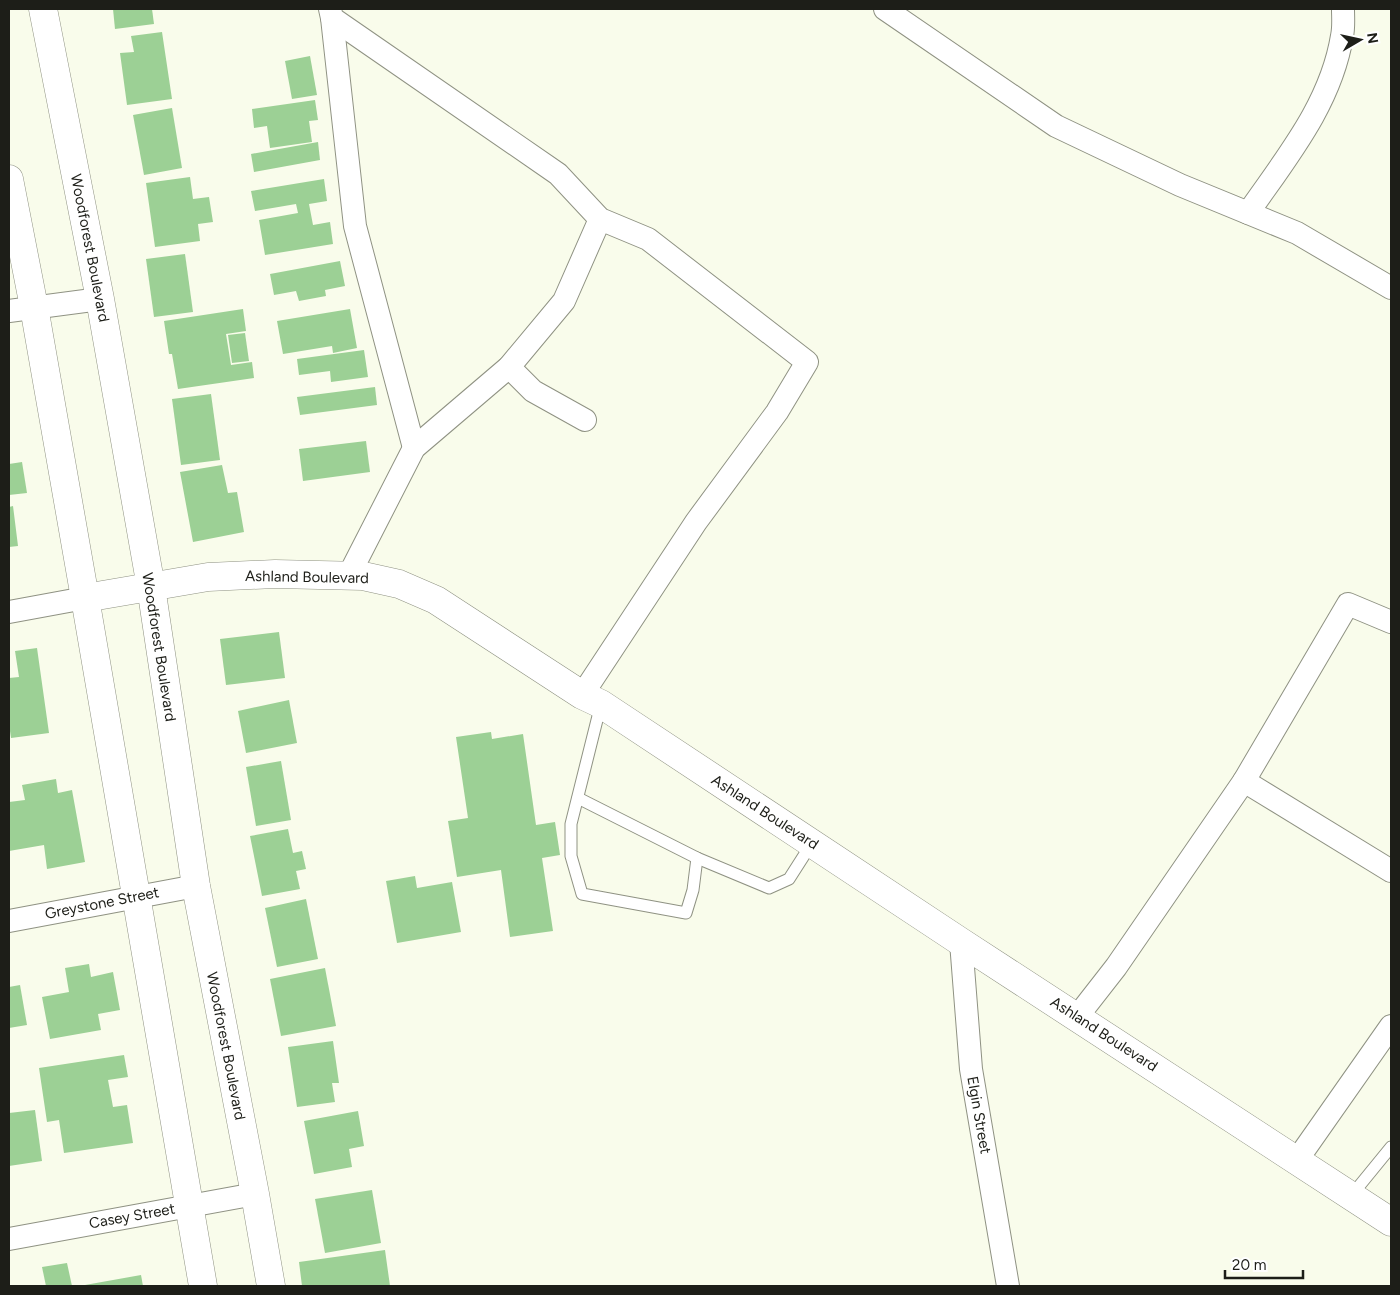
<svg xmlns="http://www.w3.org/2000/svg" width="1400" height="1295" font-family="Figtree,sans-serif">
  <rect width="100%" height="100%" fill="#f9fceb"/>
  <g fill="#9cd095">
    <path d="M113 9H152L154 24 115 29Z"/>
    <path d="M162 32 172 99 127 105 120 53 134 52 131 36Z"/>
    <path d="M310 56 317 95 292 99 285 61Z"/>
    <path d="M315 100 318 120 309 121 312 142 270 148 267 126 254 128 252 109Z"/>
    <path d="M172 108 182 168 144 175 133 115Z"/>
    <path d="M318 142 320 160 254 172 251 154Z"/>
    <path d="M190 177 193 199 209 197 213 222 198 224 200 241 155 247 146 183Z"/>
    <path d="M324 179 327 201 309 204 313 225 330 222 333 244 265 255 259 220 298 213 296 204 255 211 251 191Z"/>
    <path d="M185 254 193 312 154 317 146 259Z"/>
    <path d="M340 261 345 286 325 290 326 296 299 301 296 291 274 295 270 274Z"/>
    <path d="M243 309 246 331 226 334 231 365 252 362 254 378 178 389 172 354H169L164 321Z"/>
    <path d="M350 309 357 348 333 353 332 346 283 354 277 321Z"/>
    <path d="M245 333 249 361 232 363 228 335Z"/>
    <path d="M364 350 368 377 331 382 330 371 299 375 297 359Z"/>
    <path d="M375 387 377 405 300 415 297 397Z"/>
    <path d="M211 394 220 460 181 465 172 399Z"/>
    <path d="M366 441 370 472 303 481 299 449Z"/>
    <path d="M22 462 27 493 9 495V464Z"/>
    <path d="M222 465 228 493 237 492 244 532 193 542 180 472Z"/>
    <path d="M13 506 18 546 9 547V507Z"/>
    <path d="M279 632 285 678 226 685 220 639Z"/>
    <path d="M37 648 49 733 11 738 9 724V678L19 677 15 651Z"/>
    <path d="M289 700 297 743 246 753 238 711Z"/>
    <path d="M491 732 492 739 523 734 536 825 555 822 560 855 542 858 553 931 510 937 501 870 457 877 448 821 468 818 456 737Z"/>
    <path d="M281 761 291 820 256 826 246 767Z"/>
    <path d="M56 779 58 793 72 790 85 862 47 869 44 845 9 851V802L25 800 22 785Z"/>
    <path d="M288 829 293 853 302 851 306 869 296 871 300 889 262 896 250 836Z"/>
    <path d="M415 876 417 888 452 882 461 932 397 943 386 881Z"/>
    <path d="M306 899 318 959 277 967 265 908Z"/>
    <path d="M89 964 91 977 113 972 120 1010 98 1014 101 1030 50 1039 42 997 69 992 65 968Z"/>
    <path d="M325 968 336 1026 281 1036 270 979Z"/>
    <path d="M20 985 27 1025 9 1028V987Z"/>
    <path d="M333 1041 339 1083H332L335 1102 297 1107 288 1047Z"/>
    <path d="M124 1055 128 1077 108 1080 113 1107 127 1105 133 1143 64 1153 59 1120 47 1122 39 1068Z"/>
    <path d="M35 1110 42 1161 9 1166V1113Z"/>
    <path d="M358 1111 364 1146 349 1149 352 1167 314 1174 304 1121Z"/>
    <path d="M372 1190 381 1243 325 1253 315 1199Z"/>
    <path d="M385 1250 390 1286H334L333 1285 302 1286 299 1262Z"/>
    <path d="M67 1263 72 1286H46L42 1267Z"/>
    <path d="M141 1275 143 1286H85V1285Z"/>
  </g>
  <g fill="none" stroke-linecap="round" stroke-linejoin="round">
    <defs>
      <g id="service">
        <path d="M601 704 571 824V856L582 894 686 913 693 890 697 858"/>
        <path d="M578 798 697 858 769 888 789 879 812 843"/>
        <path d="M1351 1196 1391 1147"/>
      </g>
      <g id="minor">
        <path d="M330 9 332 18 558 174 600 219 648 239 807 362 777 412 696 522 582 695"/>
        <path d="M885 9 1056 126 1180 185 1297 233 1391 288"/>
        <path d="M332 18 355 226 414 448"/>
        <path d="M1248 213C1286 158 1331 104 1342 36 1344 27 1343 17 1343 9"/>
        <path d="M9 311 100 299"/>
        <path d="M509 367 533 391 585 420"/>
        <path d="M349 575 414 448 509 367 564 301 600 219"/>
        <path d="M9 612 85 598"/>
        <path d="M1244 781 1391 871"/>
        <path d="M9 921 196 886"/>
        <path d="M961 942 971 1069 1008 1286"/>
        <path d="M1077 1017 1116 967 1244 781 1348 604 1391 622"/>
        <path d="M1297 1160 1391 1026"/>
        <path d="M9 1239 255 1194"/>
      </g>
      <path id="tertiary" d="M85 598 208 577 275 574 363 576 399 584 436 600 582 695 601 704 961 942 1391 1222"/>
      <g id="secondary">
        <path d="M43 9 100 299 151 587 196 886 255 1194 271 1286"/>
        <path d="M9 179 34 307 85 598 203 1286"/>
      </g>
    </defs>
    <use href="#service" stroke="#8f9283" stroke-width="13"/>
    <use href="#minor" stroke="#8f9283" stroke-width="24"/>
    <use href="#tertiary" stroke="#8f9283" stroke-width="29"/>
    <use href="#secondary" stroke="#8f9283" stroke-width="29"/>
    <use href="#service" stroke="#fff" stroke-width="11"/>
    <use href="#minor" stroke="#fff" stroke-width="22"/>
    <use href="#tertiary" stroke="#fff" stroke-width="28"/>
    <use href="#secondary" stroke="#fff" stroke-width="28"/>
  </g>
  <g text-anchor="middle" stroke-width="5" stroke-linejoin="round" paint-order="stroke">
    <g font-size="15" fill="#1d1e18" stroke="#fff">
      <text transform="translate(90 248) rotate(79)" y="5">Woodforest Boulevard</text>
      <text transform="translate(307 577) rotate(1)" y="5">Ashland Boulevard</text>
      <text transform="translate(159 647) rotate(81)" y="5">Woodforest Boulevard</text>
      <text transform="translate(765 812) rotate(33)" y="5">Ashland Boulevard</text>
      <text transform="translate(102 903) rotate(-11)" y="5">Greystone Street</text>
      <text transform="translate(1104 1034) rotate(33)" y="5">Ashland Boulevard</text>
      <text transform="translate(226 1046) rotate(79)" y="5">Woodforest Boulevard</text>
      <text transform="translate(979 1115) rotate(80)" y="5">Elgin Street</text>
      <text transform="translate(132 1216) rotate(-10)" y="5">Casey Street</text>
    </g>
  </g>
  <rect width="1400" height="1295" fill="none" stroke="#1d1e18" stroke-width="20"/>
  <g transform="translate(1360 40) rotate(81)" stroke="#ffffff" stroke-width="4" paint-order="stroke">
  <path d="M0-4L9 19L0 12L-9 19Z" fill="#1d1e18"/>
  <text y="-8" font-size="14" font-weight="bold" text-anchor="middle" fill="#1d1e18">N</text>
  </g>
  <path d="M1225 1270v8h78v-8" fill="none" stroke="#1d1e18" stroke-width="2.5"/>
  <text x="1232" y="1270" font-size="15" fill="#1d1e18" stroke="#ffffff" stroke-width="4" paint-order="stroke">20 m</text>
</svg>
